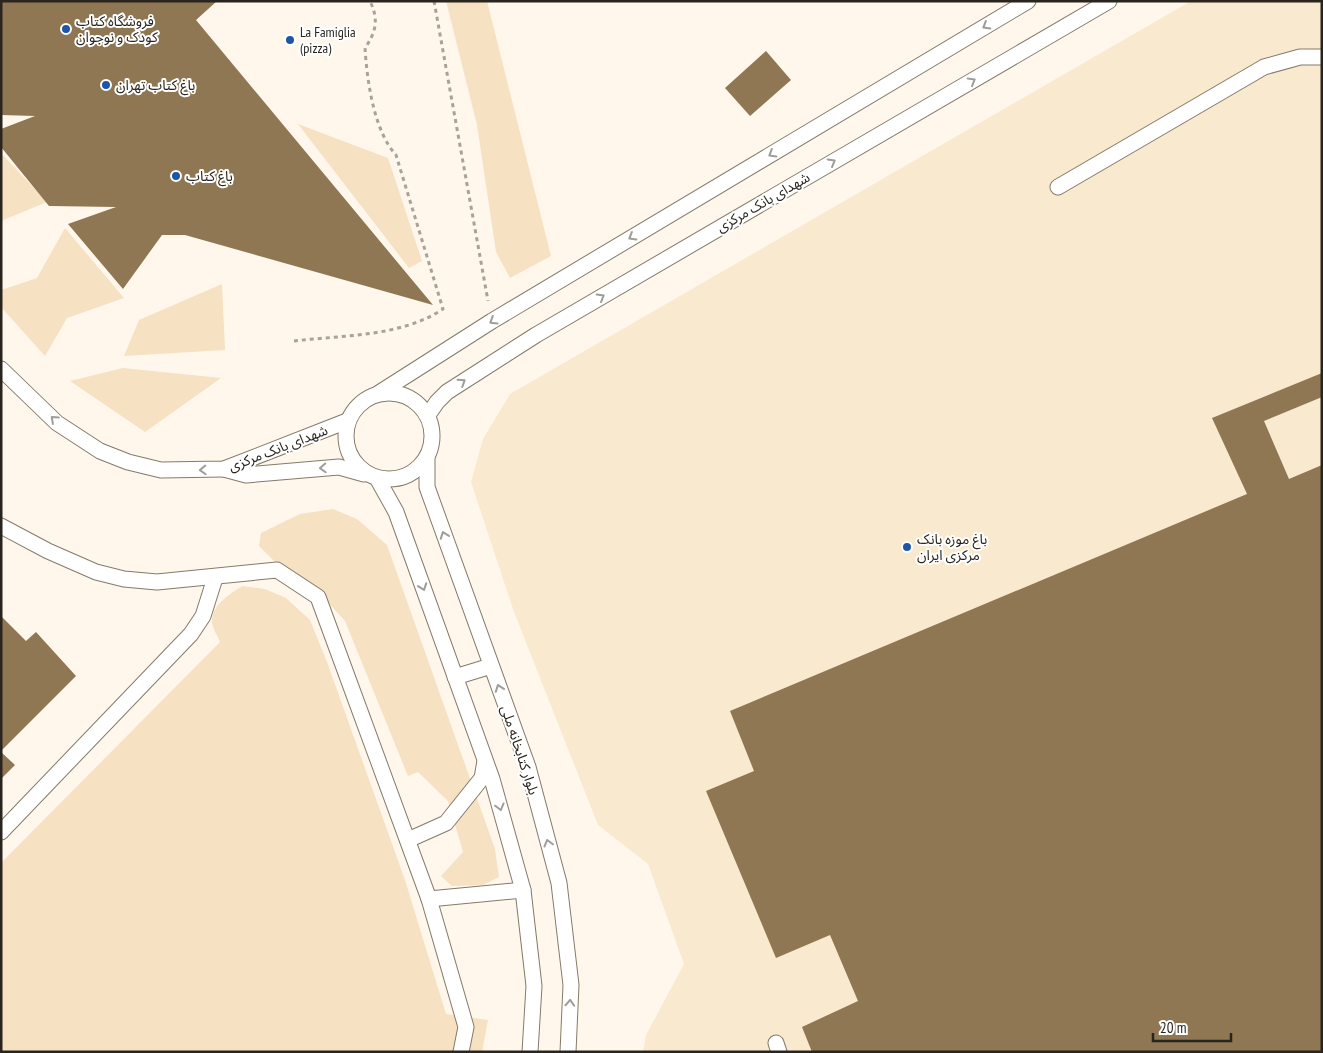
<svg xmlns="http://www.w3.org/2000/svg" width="1323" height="1053" font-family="'PT Sans Narrow','Noto Sans Arabic',sans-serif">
  <rect width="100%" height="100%" fill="#fff7ec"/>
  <path fill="#f9e9cf" d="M1191 1H1322V1052H643L646 1035 684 964 648 864 598 825 514 612 471 482 483 439 510 394Z"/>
  <g fill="#f6e1c2">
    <path d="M446 1H487L551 256 510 278 496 252 477 125Z"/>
    <path d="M298 124 388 158 422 261 409 268Z"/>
    <path d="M1 153 47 202 1 221Z"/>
    <path d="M65 228 124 298 67 318 45 356 1 307V290L37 278Z"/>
    <path d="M222 284 225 350 124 356 139 320Z"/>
    <path d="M123 368 221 378 145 432 70 381Z"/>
    <path d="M333 509 357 519 387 545 495 849 499 877 483 885 452 886 441 876 463 852 448 801 418 772 408 776 345 621 325 599 276 563 259 546 261 533 300 514Z"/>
    <path d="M242 586 265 589 286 598 310 620 327 662 405 880 446 1014 488 1020 482 1052H1V863L220 642C218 637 213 629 212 623 211 605 229 595 242 586Z"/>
  </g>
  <g fill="#8e7752">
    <path d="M1 1H217L196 20 433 305 185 235H162L123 289 68 224 116 207 49 206 1 147V129L35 116 1 115Z"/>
    <path d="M766 51 791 80 750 116 725 88Z"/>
    <path d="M1322 373V397L1264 421 1289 479 1322 465V1052H812L802 1027 858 1001 830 935 776 958 706 791 754 771 730 711 1247 494 1212 418Z"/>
    <path d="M1 616 26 641 36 632 76 676 1 751Z"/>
    <path d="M1 752 15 765 1 779Z"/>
  </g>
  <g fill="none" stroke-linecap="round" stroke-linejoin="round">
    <defs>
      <g id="service">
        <path d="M1058 187 1264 67 1300 57H1322"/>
        <path d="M1 369 57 423 100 451 128 462 161 470 224 469 347 421"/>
        <circle cx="389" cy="436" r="43"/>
        <path d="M379 393 492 321 1028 1"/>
        <path d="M428 415 437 402 447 392 536 335 1109 1"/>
        <path d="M427 457V487L528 767 559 883 571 985 568 1052"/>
        <path d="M224 469 246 475 339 467 364 474"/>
        <path d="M377 478 396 512 492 779 523 890 534 986 530 1052"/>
        <path d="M1 526 48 551 96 572 124 579 157 582 277 570 318 597 429 899 523 890"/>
        <path d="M455 677 491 666"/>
        <path d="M1 832 191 634 203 616 215 578"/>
        <path d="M408 840 446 823 482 778 485 761"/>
        <path d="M429 899 466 1027 461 1052"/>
        <path d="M776 1043 779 1052"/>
      </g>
    </defs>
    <use href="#service" stroke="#857a69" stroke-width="17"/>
    <g stroke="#a9a299" stroke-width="3" stroke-dasharray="4 4" stroke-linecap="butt">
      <path d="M434 1 488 301"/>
      <path d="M294 341C344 335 401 337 443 309L396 155C374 131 367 81 365 48 376 32 379 20 370 1"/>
    </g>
    <use href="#service" stroke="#fff" stroke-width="15"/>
  </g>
  <defs><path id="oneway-chevron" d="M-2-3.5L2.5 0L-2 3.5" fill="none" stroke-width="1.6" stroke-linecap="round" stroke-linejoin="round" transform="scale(1.25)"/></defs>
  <g stroke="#9f9d9a">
    <use href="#oneway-chevron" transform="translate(986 26) rotate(149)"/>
    <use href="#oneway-chevron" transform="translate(972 81) rotate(-30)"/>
    <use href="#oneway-chevron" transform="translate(772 154) rotate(149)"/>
    <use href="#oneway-chevron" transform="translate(832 162) rotate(-30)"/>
    <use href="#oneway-chevron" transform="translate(632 237) rotate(149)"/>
    <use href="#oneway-chevron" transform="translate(601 297) rotate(-30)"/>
    <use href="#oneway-chevron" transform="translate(493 321) rotate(148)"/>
    <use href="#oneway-chevron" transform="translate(462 382) rotate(-33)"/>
    <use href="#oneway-chevron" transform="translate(54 419) rotate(-138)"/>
    <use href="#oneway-chevron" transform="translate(323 468) rotate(177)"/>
    <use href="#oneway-chevron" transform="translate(203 470) rotate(178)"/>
    <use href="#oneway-chevron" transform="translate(444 535) rotate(-110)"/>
    <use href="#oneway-chevron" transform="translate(423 587) rotate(70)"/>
    <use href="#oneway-chevron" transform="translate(499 688) rotate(-110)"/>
    <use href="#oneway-chevron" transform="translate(500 807) rotate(75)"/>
    <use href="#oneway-chevron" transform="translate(548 843) rotate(-105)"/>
    <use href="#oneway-chevron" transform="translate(570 1003) rotate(-87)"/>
  </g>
  <g fill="#1d55a7" stroke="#fff" stroke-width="2">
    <circle cx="66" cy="29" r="5"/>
    <circle cx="290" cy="40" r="5"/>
    <circle cx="106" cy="85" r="5"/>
    <circle cx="176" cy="176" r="5"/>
    <circle cx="907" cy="547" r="5"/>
  </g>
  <g text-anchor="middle" stroke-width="4" stroke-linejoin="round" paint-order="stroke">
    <g font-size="14" fill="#29251e" stroke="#fff" text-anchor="start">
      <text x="76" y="26">فروشگاه کتاب<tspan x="76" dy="16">کودک و نوجوان</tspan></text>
      <text x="300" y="37">La Famiglia<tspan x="300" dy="16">(pizza)</tspan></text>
      <text x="116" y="90">باغ کتاب تهران</text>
      <text x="186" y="181">باغ کتاب</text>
      <text x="917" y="544">باغ موزه بانک<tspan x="917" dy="16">مرکزی ایران</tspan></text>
    </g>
    <g font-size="14" fill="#29251e" stroke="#fff">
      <text transform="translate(763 202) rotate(-30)" y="5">شهدای بانک مرکزی</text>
      <text transform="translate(278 448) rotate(-21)" y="5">شهدای بانک مرکزی</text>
      <text transform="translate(520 750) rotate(72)" y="5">بلوار کتابخانه ملی</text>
    </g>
  </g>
  <rect width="1323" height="1053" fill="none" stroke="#29251e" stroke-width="5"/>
  <path d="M1153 1033v8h78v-8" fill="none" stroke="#29251e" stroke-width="2.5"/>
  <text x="1160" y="1033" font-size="15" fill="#29251e" stroke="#ffffff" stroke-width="4" paint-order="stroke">20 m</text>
</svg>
